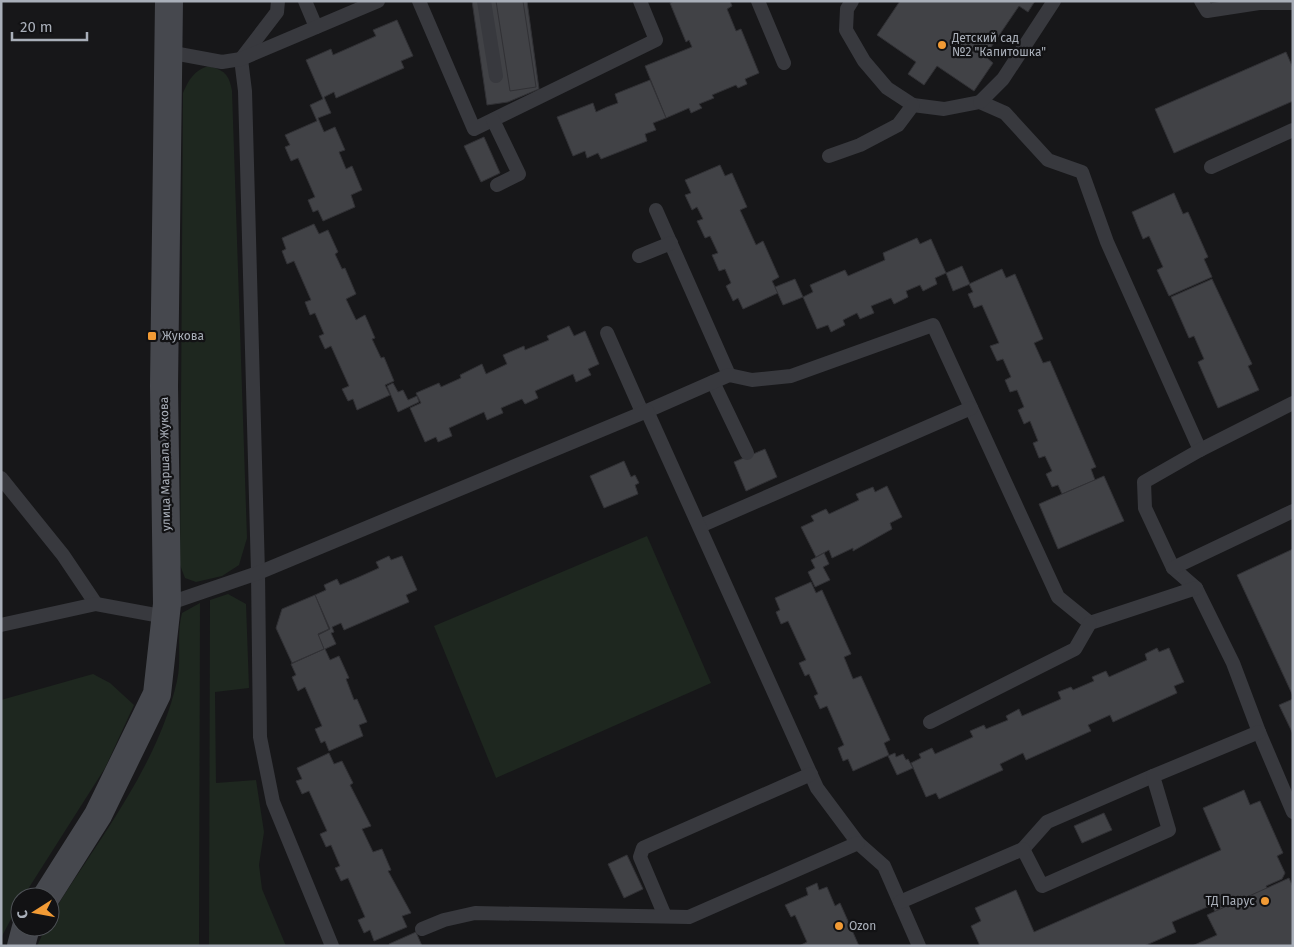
<svg xmlns="http://www.w3.org/2000/svg" width="1294" height="947" font-family="'Fira Sans',sans-serif">
  <rect width="100%" height="100%" fill="#171719"/>
  <g fill="#1e271f">
    <path d="M208 66C224 70 229 74 232 91L247 538 239 565 222 576 196 582 185 578 180 565 183 93C189 79 194 71 208 66Z"/>
    <path d="M647 536 711 683 496 778 434 626Z"/>
    <path d="M228 594 246 604 249 688 215 692 216 783 256 780 264 832 259 865 262 889 286 946H209L210 600Z"/>
    <path d="M200 603 199 946H37L46 927H50V920L56 908C101 836 158 765 177 681 182 659 176 635 182 613Z"/>
    <path d="M93 674 110 683 134 705 105 768 23 897H20V902L1 938V700Z"/>
  </g>
  <g fill="#414246" stroke="#313135">
    <path d="M472 1H527L539 89 508 102 487 105Z"/>
    <path d="M496 1H523L536 87 510 91Z"/>
    <path d="M674 1H730L732 6 727 9 736 31 741 29 759 73 745 79 747 84 738 88 736 85 712 95 714 98 699 104 702 108 691 113 689 108 666 118 645 66 692 47 689 40 686 42 670 3Z"/>
    <path d="M900 1H1035L1028 12 1019 6 985 56 993 63 974 91 937 66 924 85 908 74 916 62 877 35Z"/>
    <path d="M397 20 413 56 401 61 404 68 336 98 334 92 324 97 331 113 318 118 324 132 335 127 345 150 339 152 346 169 352 166 362 190 351 195 355 207 323 221 318 210 313 212 308 200 315 197 298 158 291 161 285 147 290 145 285 135 317 121 310 105 323 99 306 60 331 49 333 55 376 36 373 30Z"/>
    <path d="M1286 52 1293 68V101L1174 153 1155 109Z"/>
    <path d="M650 80 666 118 653 123 656 130 645 134 647 141 601 159 598 153 587 158 585 151 573 156 557 117 593 103 596 112 607 107 618 103 615 94Z"/>
    <path d="M484 137 500 173 481 182 464 146Z"/>
    <path d="M720 165 725 176 732 173 747 207 740 210 756 245 763 241 779 277 772 281 778 293 743 309 738 298 733 301 726 286 731 283 725 269 719 271 712 255 718 253 710 236 705 238 697 221 703 219 697 207 692 210 685 195 691 193 685 180Z"/>
    <path d="M1174 193 1183 214 1188 212 1208 257 1204 259 1212 277 1169 296 1157 270 1163 267 1149 236 1143 239 1132 212Z"/>
    <path d="M314 224 319 234 328 230 338 252 335 254 342 269 345 268 356 294 346 299 356 320 365 315 375 338 372 339 381 358 384 357 394 381 385 385 390 395 357 410 353 399 348 401 342 389 349 386 331 346 325 349 319 336 324 334 315 313 310 315 305 302 311 300 294 261 287 264 282 251 286 249 282 238Z"/>
    <path d="M917 238 920 244 931 239 946 273 935 278 937 284 923 291 920 285 906 291 908 297 894 304 891 298 871 306 874 313 860 319 857 313 843 320 845 325 831 332 828 325 817 329 803 297 813 292 810 285 845 270 848 276 885 260 883 253Z"/>
    <path d="M962 266 970 284 953 291 946 273Z"/>
    <path d="M1002 269 1006 278 1015 274 1043 339 1034 343 1043 363 1050 361 1096 467 1091 469 1095 480 1062 494 1058 485 1052 487 1046 474 1052 471 1045 456 1039 458 1033 443 1038 441 1030 421 1024 424 1018 410 1024 407 1017 390 1010 392 1005 380 1011 377 1003 359 997 361 990 346 999 343 982 305 974 308 968 294 973 292 969 284Z"/>
    <path d="M795 279 803 297 783 305 775 287Z"/>
    <path d="M1212 279 1252 364 1248 366 1259 390 1218 408 1198 362 1204 359 1194 336 1189 338 1171 297Z"/>
    <path d="M569 326 574 336 585 331 599 364 588 369 591 375 576 382 573 374 535 391 538 398 525 404 522 399 501 408 503 413 487 420 484 412 449 428 452 436 438 442 436 437 425 442 410 408 421 403 416 393 439 383 441 387 461 378 460 375 482 364 486 374 507 364 503 355 524 346 525 350 549 340 547 336Z"/>
    <path d="M393 383 398 392 403 390 408 400 417 396 419 402 398 412 387 386Z"/>
    <path d="M765 449 777 477 746 491 734 462Z"/>
    <path d="M624 461 631 477 635 475 639 483 635 485 638 494 604 508 590 476Z"/>
    <path d="M1104 476 1124 521 1058 549 1039 504Z"/>
    <path d="M887 486 902 517 890 523 892 529 853 551V548L832 558 829 550 816 557 801 527 814 521 811 516 826 509 829 514 859 500 856 494 873 487 875 492Z"/>
    <path d="M1293 549V696L1237 575Z"/>
    <path d="M824 553 829 564 823 567 830 580 815 587 808 572 815 568 811 560Z"/>
    <path d="M389 556 391 560 402 556 417 590 406 595 409 602 344 630 341 623 332 627 334 632 331 633 336 644 325 649 330 660 339 656 349 678 346 679 354 700 357 699 367 722 359 725 363 736 329 751 325 741 321 743 315 729 322 726 305 687 298 691 292 677 296 675 291 664 324 649 318 635 330 629 315 595 326 590 324 585 337 579 340 585 359 577 379 568 376 562Z"/>
    <path d="M811 582 816 593 822 590 851 654 844 657 853 679 861 676 890 740 884 743 889 755 853 771 848 759 843 761 838 748 844 745 827 706 820 709 814 696 818 694 809 674 805 676 799 663 806 660 788 621 781 624 776 612 780 610 775 598Z"/>
    <path d="M315 595 329 629 318 634 324 649 292 663 276 628 282 609Z"/>
    <path d="M1157 648 1159 652 1169 648 1184 682 1174 686 1177 693 1113 722 1110 715 1088 725 1091 731 1026 760 1023 753 1000 764 1003 770 939 799 936 793 926 797 911 763 921 758 919 754 932 748 935 754 973 737 970 731 984 725 986 729 1008 720 1006 716 1019 709 1022 716 1061 699 1058 692 1071 687 1073 690 1094 681 1092 677 1106 671 1109 677 1147 660 1145 654Z"/>
    <path d="M1293 699V734L1279 705Z"/>
    <path d="M329 753 334 764 342 761 353 783 350 785 371 826 362 829 373 852 382 849 391 870 388 871 411 913 402 916 407 927 374 941 370 930 364 933 358 920 365 917 348 878 341 881 335 868 340 866 331 845 326 847 320 834 327 831 309 791 302 794 296 781 302 779 297 768Z"/>
    <path d="M895 753 896 757 903 754 906 760 908 759 913 768 897 775 888 756Z"/>
    <path d="M1244 790 1250 805 1260 801 1283 853 1277 856 1285 873 1282 879 1266 886 1269 893 1217 916 1212 905 1172 922 1176 932 1144 946H980L971 926 981 921 975 908 1016 890 1034 932 1221 850 1203 808Z"/>
    <path d="M1104 813 1112 830 1082 843 1074 826Z"/>
    <path d="M627 855 643 889 624 898 608 864Z"/>
    <path d="M1289 878 1293 887V946H1192L1217 935 1207 915Z"/>
    <path d="M817 883 819 890 827 887 835 906 840 903 859 946H799L807 942 795 915 791 917 785 905 808 895 806 888Z"/>
    <path d="M416 932 422 946H390L389 944Z"/>
  </g>
  <g fill="none" stroke-linecap="round" stroke-linejoin="round">
    <g stroke="#38393e" stroke-width="14">
      <path d="M278 1 277 12 241 59 245 91 248 201 258 573 260 737 273 802 332 946"/>
      <path d="M305 1 316 27"/>
      <path d="M419 1 474 129 656 40 640 1"/>
      <path d="M484 1 496 76"/>
      <path d="M758 1 784 63"/>
      <path d="M852 1 847 9 846 30 864 61 887 88 913 105 944 109 980 102 1005 113 1048 160 1082 172 1107 242 1200 450"/>
      <path d="M1201 1 1207 11 1259 3H1293"/>
      <path d="M168 52 222 62 241 59 378 1"/>
      <path d="M980 102 1003 79 1054 1"/>
      <path d="M493 120 519 174 497 185"/>
      <path d="M829 156 860 145 898 125 913 105"/>
      <path d="M1211 167 1293 130"/>
      <path d="M656 210 729 375"/>
      <path d="M639 256 671 243"/>
      <path d="M607 333 642 412"/>
      <path d="M713 382 747 453"/>
      <path d="M1293 403 1200 450 1144 482 1145 508 1173 568 1196 588 1233 663 1259 732 1293 812"/>
      <path d="M647 411 729 375 752 380 791 376 933 325 1058 597 1090 623 1196 588"/>
      <path d="M1 478 63 555 96 604"/>
      <path d="M700 526 971 408"/>
      <path d="M1173 568 1293 511"/>
      <path d="M167 604 258 573 647 411 817 788 858 843 884 866 919 946"/>
      <path d="M1 625 96 604 166 617"/>
      <path d="M930 722 1075 649 1090 623"/>
      <path d="M1023 849 1047 822 1153 776"/>
      <path d="M900 902 1023 849 1042 886 1169 830 1153 776 1259 732"/>
      <path d="M665 916 640 857 643 848 811 774"/>
      <path d="M422 929 444 920 475 913 689 917 858 843"/>
    </g>
    <g stroke="#46484e" stroke-width="28">
      <path d="M46 897 98 815 157 694 167 604 164 386 169 1"/>
      <path d="M21 946 26 927"/>
    </g>
  </g>
  <g fill="#f29b35" stroke="#121214" stroke-width="2">
    <circle cx="942" cy="45" r="5"/>
    <rect x="147" y="331" width="10" height="10" rx="2.5"/>
    <circle cx="1265" cy="901" r="5"/>
    <circle cx="839" cy="926" r="5"/>
  </g>
  <g text-anchor="middle" stroke-width="4.5" stroke-linejoin="round" paint-order="stroke">
    <g font-size="12" fill="#a9afb9" stroke="#121214" text-anchor="start">
      <text x="952" y="42">Детский сад<tspan x="952" dy="14">№2 "Капитошка"</tspan></text>
      <text x="162" y="340">Жукова</text>
      <text x="1255" y="905" text-anchor="end">ТД Парус</text>
      <text x="849" y="930">Ozon</text>
    </g>
    <g font-size="12" fill="#a9afb9" stroke="#121214">
      <text transform="translate(165 464) rotate(-91)" y="4">улица Маршала Жукова</text>
    </g>
  </g>
  <rect width="1294" height="947" fill="none" stroke="#a9afb9" stroke-width="5"/>
  <g transform="translate(35 912) rotate(259)"><circle r="24" fill="#121214" stroke="#4e5156"/>
  <path d="M0-4L9 19L0 12L-9 19Z" fill="#f29b35"/>
  <text y="-8" font-size="14" font-weight="bold" text-anchor="middle" fill="#a9afb9">С</text>
  </g>
  <path d="M12 32v8h75v-8" fill="none" stroke="#a9afb9" stroke-width="2.5"/>
  <text x="20" y="32" font-size="15" fill="#a9afb9" stroke="#121214" stroke-width="4" paint-order="stroke">20 m</text>
</svg>
